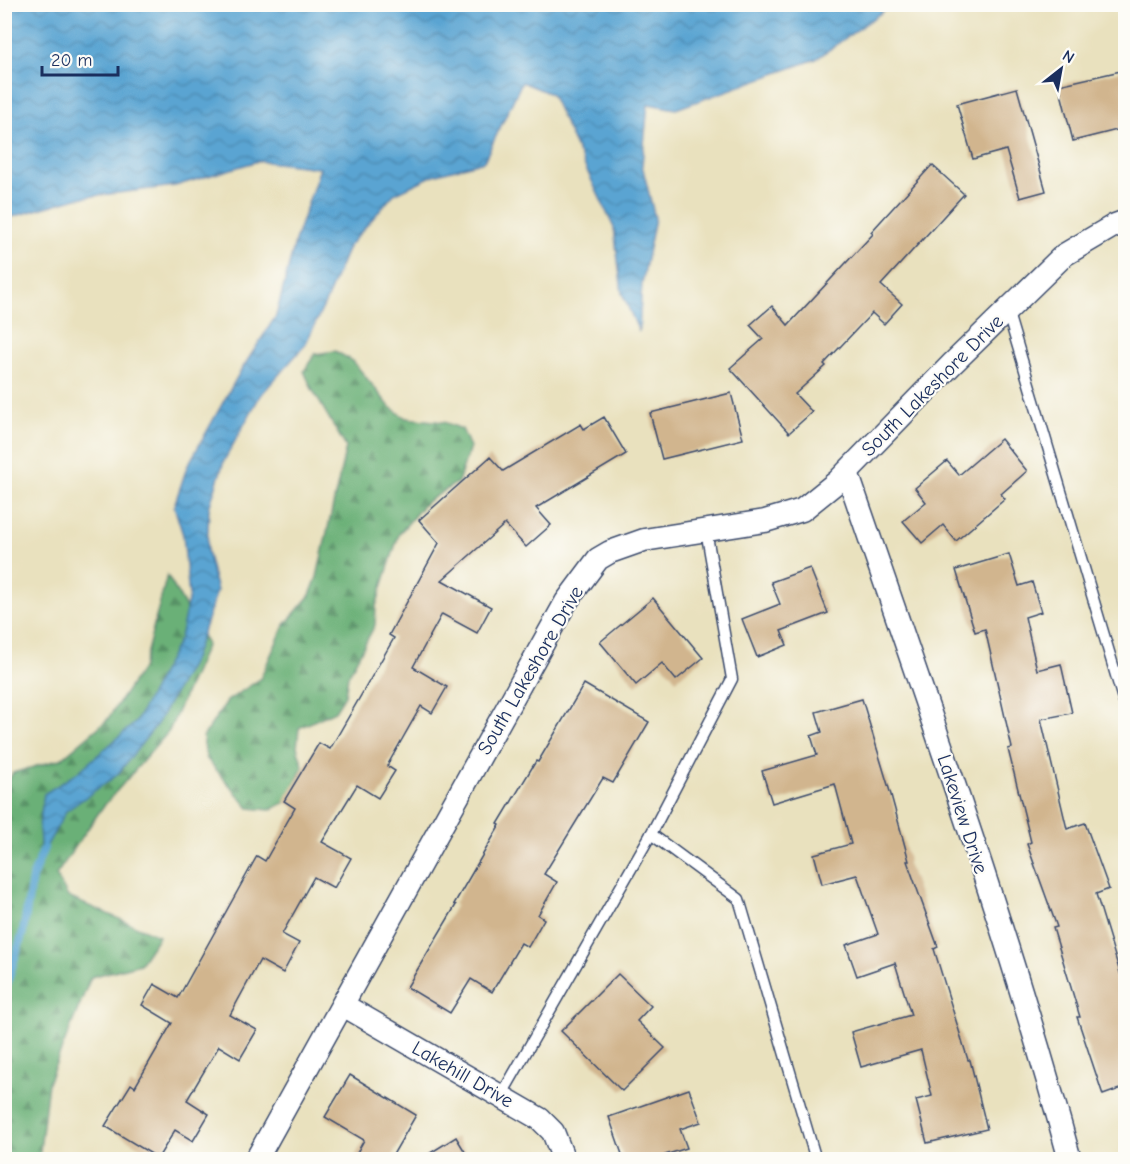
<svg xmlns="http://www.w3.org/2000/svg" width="1130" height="1164" font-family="'Comic Neue',sans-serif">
  <defs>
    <pattern id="forest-firs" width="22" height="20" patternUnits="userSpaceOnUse" patternTransform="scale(1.5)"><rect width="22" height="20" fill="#6ab077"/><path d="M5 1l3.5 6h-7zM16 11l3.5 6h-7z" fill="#569065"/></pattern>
    <pattern id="water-waves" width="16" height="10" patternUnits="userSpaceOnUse" patternTransform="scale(1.5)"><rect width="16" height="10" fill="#5aa4d2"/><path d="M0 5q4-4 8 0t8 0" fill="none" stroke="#4a86ae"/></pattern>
  </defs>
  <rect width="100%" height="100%" fill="#fdfcf7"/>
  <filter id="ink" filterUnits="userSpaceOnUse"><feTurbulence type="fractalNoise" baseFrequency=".0167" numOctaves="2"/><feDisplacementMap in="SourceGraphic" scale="12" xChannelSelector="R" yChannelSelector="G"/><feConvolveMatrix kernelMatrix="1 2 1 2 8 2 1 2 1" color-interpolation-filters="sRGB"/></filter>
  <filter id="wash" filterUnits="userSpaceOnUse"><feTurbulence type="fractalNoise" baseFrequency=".008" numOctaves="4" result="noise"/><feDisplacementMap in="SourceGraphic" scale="24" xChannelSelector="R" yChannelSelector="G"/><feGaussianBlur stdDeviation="1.35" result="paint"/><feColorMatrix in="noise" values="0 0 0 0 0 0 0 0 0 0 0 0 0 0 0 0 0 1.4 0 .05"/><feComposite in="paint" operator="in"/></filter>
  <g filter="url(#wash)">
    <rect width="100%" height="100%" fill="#e9e1be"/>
    <g fill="url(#forest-firs)" stroke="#42706a" stroke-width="1.5">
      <path d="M335 351 353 361 390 407 406 418 444 422 462 429 470 447 458 482 425 503 399 534 376 606 375 625 348 676 345 695 335 711 299 728 297 747 303 766 288 801 270 810 249 808 206 758 203 737 227 701 260 679 284 626 310 595 317 577 346 447 312 389 304 371 315 354Z"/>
      <path d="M167 575 207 644 169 731 102 808 56 875 68 897 159 936 140 964 91 977 48 1083 39 1159 5 1160V785L13 773 61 759 107 720 143 667Z"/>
    </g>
    <path fill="url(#water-waves)" stroke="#3a6a98" stroke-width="1.5" d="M5 4H907V5L885 10 816 59 676 109 648 104 642 165 655 218 642 284 639 332 622 293 614 228 551 94 522 82 484 161 434 175 394 194 348 247 327 299 305 345 260 396 224 461 209 508 207 551 217 591 194 658 157 724 117 775 66 811 41 856 39 827 44 794 77 773 136 722 180 638 189 596 183 535 174 506 187 467 240 372 276 316 296 238 320 168 258 161 175 186 77 198 5 219Z"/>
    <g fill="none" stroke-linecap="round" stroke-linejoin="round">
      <path stroke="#5aa4d2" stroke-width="8" d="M4 993 23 932 32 878 44 848"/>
    </g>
    <g id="blocks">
      <g fill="#d1b58e">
        <path d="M1125 70V128L1073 141 1059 85Z"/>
        <path d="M1017 88 1046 191 1020 198 1006 150 973 159 957 104Z"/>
        <path d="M932 165 964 194 881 285 902 304 884 324 872 313 824 364 826 366 795 394 812 412 789 433 730 368 763 339 750 325 772 306 788 325 873 234 871 232Z"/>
        <path d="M731 393 743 439 662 459 650 413Z"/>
        <path d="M604 417 626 454 536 508 551 525 526 547 505 524 442 580 491 607 477 633 442 614 413 667 447 687 432 713 421 706 387 766 395 771 378 798 357 785 322 842 351 858 334 888 314 877 282 934 299 943 283 973 260 960 230 1015 257 1030 240 1059 219 1046 187 1100 209 1114 193 1141 175 1130 158 1158 105 1126 131 1084 135 1087 172 1023 142 1005 154 984 178 998 257 856 265 861 295 808 284 801 319 743 330 749 394 638 389 635 439 543 419 520 490 457 503 471 581 424 584 429Z"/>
        <path d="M1001 439 1027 471 1001 494 1005 499 956 541 943 525 922 543 903 521 926 502 915 488 947 461 959 475Z"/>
        <path d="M1009 554 1019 586 1032 582 1041 612 1025 617 1037 670 1061 664 1072 713 1041 719 1067 829 1085 823 1109 889 1096 894 1125 989V1087L1103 1095 1077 1017H1080L1053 928 1057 927 1027 844 1031 842 1008 749 1012 748 985 629 975 632 956 570Z"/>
        <path d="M810 568 828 613 781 631 787 645 757 657 742 619 780 604 771 582Z"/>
        <path d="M653 598 703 658 676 680 662 663 636 685 600 642Z"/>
        <path d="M584 684 649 722 613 783 603 778 544 874 557 882 538 915 544 919 528 947 521 943 492 992 471 979 450 1013 407 987 456 905 454 904 500 825 498 824 536 761 538 762Z"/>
        <path d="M862 699 891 795 909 861H907L938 947 934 949 968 1060H970L987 1129 927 1143 916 1100 932 1096 921 1050 861 1067 851 1032 911 1015 895 963 857 976 846 945 878 934 857 875 822 884 814 854 851 844 835 784 772 803 762 771 817 755 811 736 822 732 816 712Z"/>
        <path d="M618 974 651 1006 637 1021 665 1048 622 1091 561 1031Z"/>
        <path d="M350 1075 416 1115 390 1160H353L364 1140 325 1117Z"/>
        <path d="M689 1089 701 1122 680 1129 687 1148 665 1155 667 1160H624L609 1117Z"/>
        <path d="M456 1137 470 1160H419Z"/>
      </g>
    </g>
  </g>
  <g filter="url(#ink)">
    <use href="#blocks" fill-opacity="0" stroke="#3a4a6c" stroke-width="1.5"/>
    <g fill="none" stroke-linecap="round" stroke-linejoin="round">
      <defs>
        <g id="service">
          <path d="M1007 310 1126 709"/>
          <path d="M651 834 739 899 816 1160"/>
          <path d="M501 1096 651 834 732 679 706 530"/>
        </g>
        <g id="minor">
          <path d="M847 472C925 700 1007 927 1070 1160"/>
          <path d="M343 1005 540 1119 553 1132 564 1160"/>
          <path d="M256 1160 566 602 598 559 610 552 644 540 765 521 802 510 838 481 952 364 1064 255 1115 225 1126 221"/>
        </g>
      </defs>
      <use href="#service" stroke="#3a4a6c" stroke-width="13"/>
      <use href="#minor" stroke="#3a4a6c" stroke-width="25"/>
      <use href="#service" stroke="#fff" stroke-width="10"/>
      <use href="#minor" stroke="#fff" stroke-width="22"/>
    </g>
  </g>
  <g text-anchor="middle" stroke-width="4.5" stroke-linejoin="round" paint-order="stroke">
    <g font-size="20" fill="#1b2f5e" stroke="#fdfcf7">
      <text transform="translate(932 385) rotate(-45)" y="7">South Lakeshore Drive</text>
      <text transform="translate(530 670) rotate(-60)" y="7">South Lakeshore Drive</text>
      <text transform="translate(963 814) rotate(72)" y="7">Lakeview Drive</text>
      <text transform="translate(463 1074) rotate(30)" y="7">Lakehill Drive</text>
    </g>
  </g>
  <rect width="1130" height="1164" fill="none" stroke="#fdfcf7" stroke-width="24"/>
  <g transform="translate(1061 69) rotate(31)" stroke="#fdfcf7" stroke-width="4.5" paint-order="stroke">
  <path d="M0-4.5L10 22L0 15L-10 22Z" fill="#1b2f5e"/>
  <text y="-9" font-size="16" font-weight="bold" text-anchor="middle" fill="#1b2f5e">N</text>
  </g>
  <path d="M42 66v9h76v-9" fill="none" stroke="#1b2f5e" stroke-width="3"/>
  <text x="51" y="66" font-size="18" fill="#1b2f5e" stroke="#fdfcf7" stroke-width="4.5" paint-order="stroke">20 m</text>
</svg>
